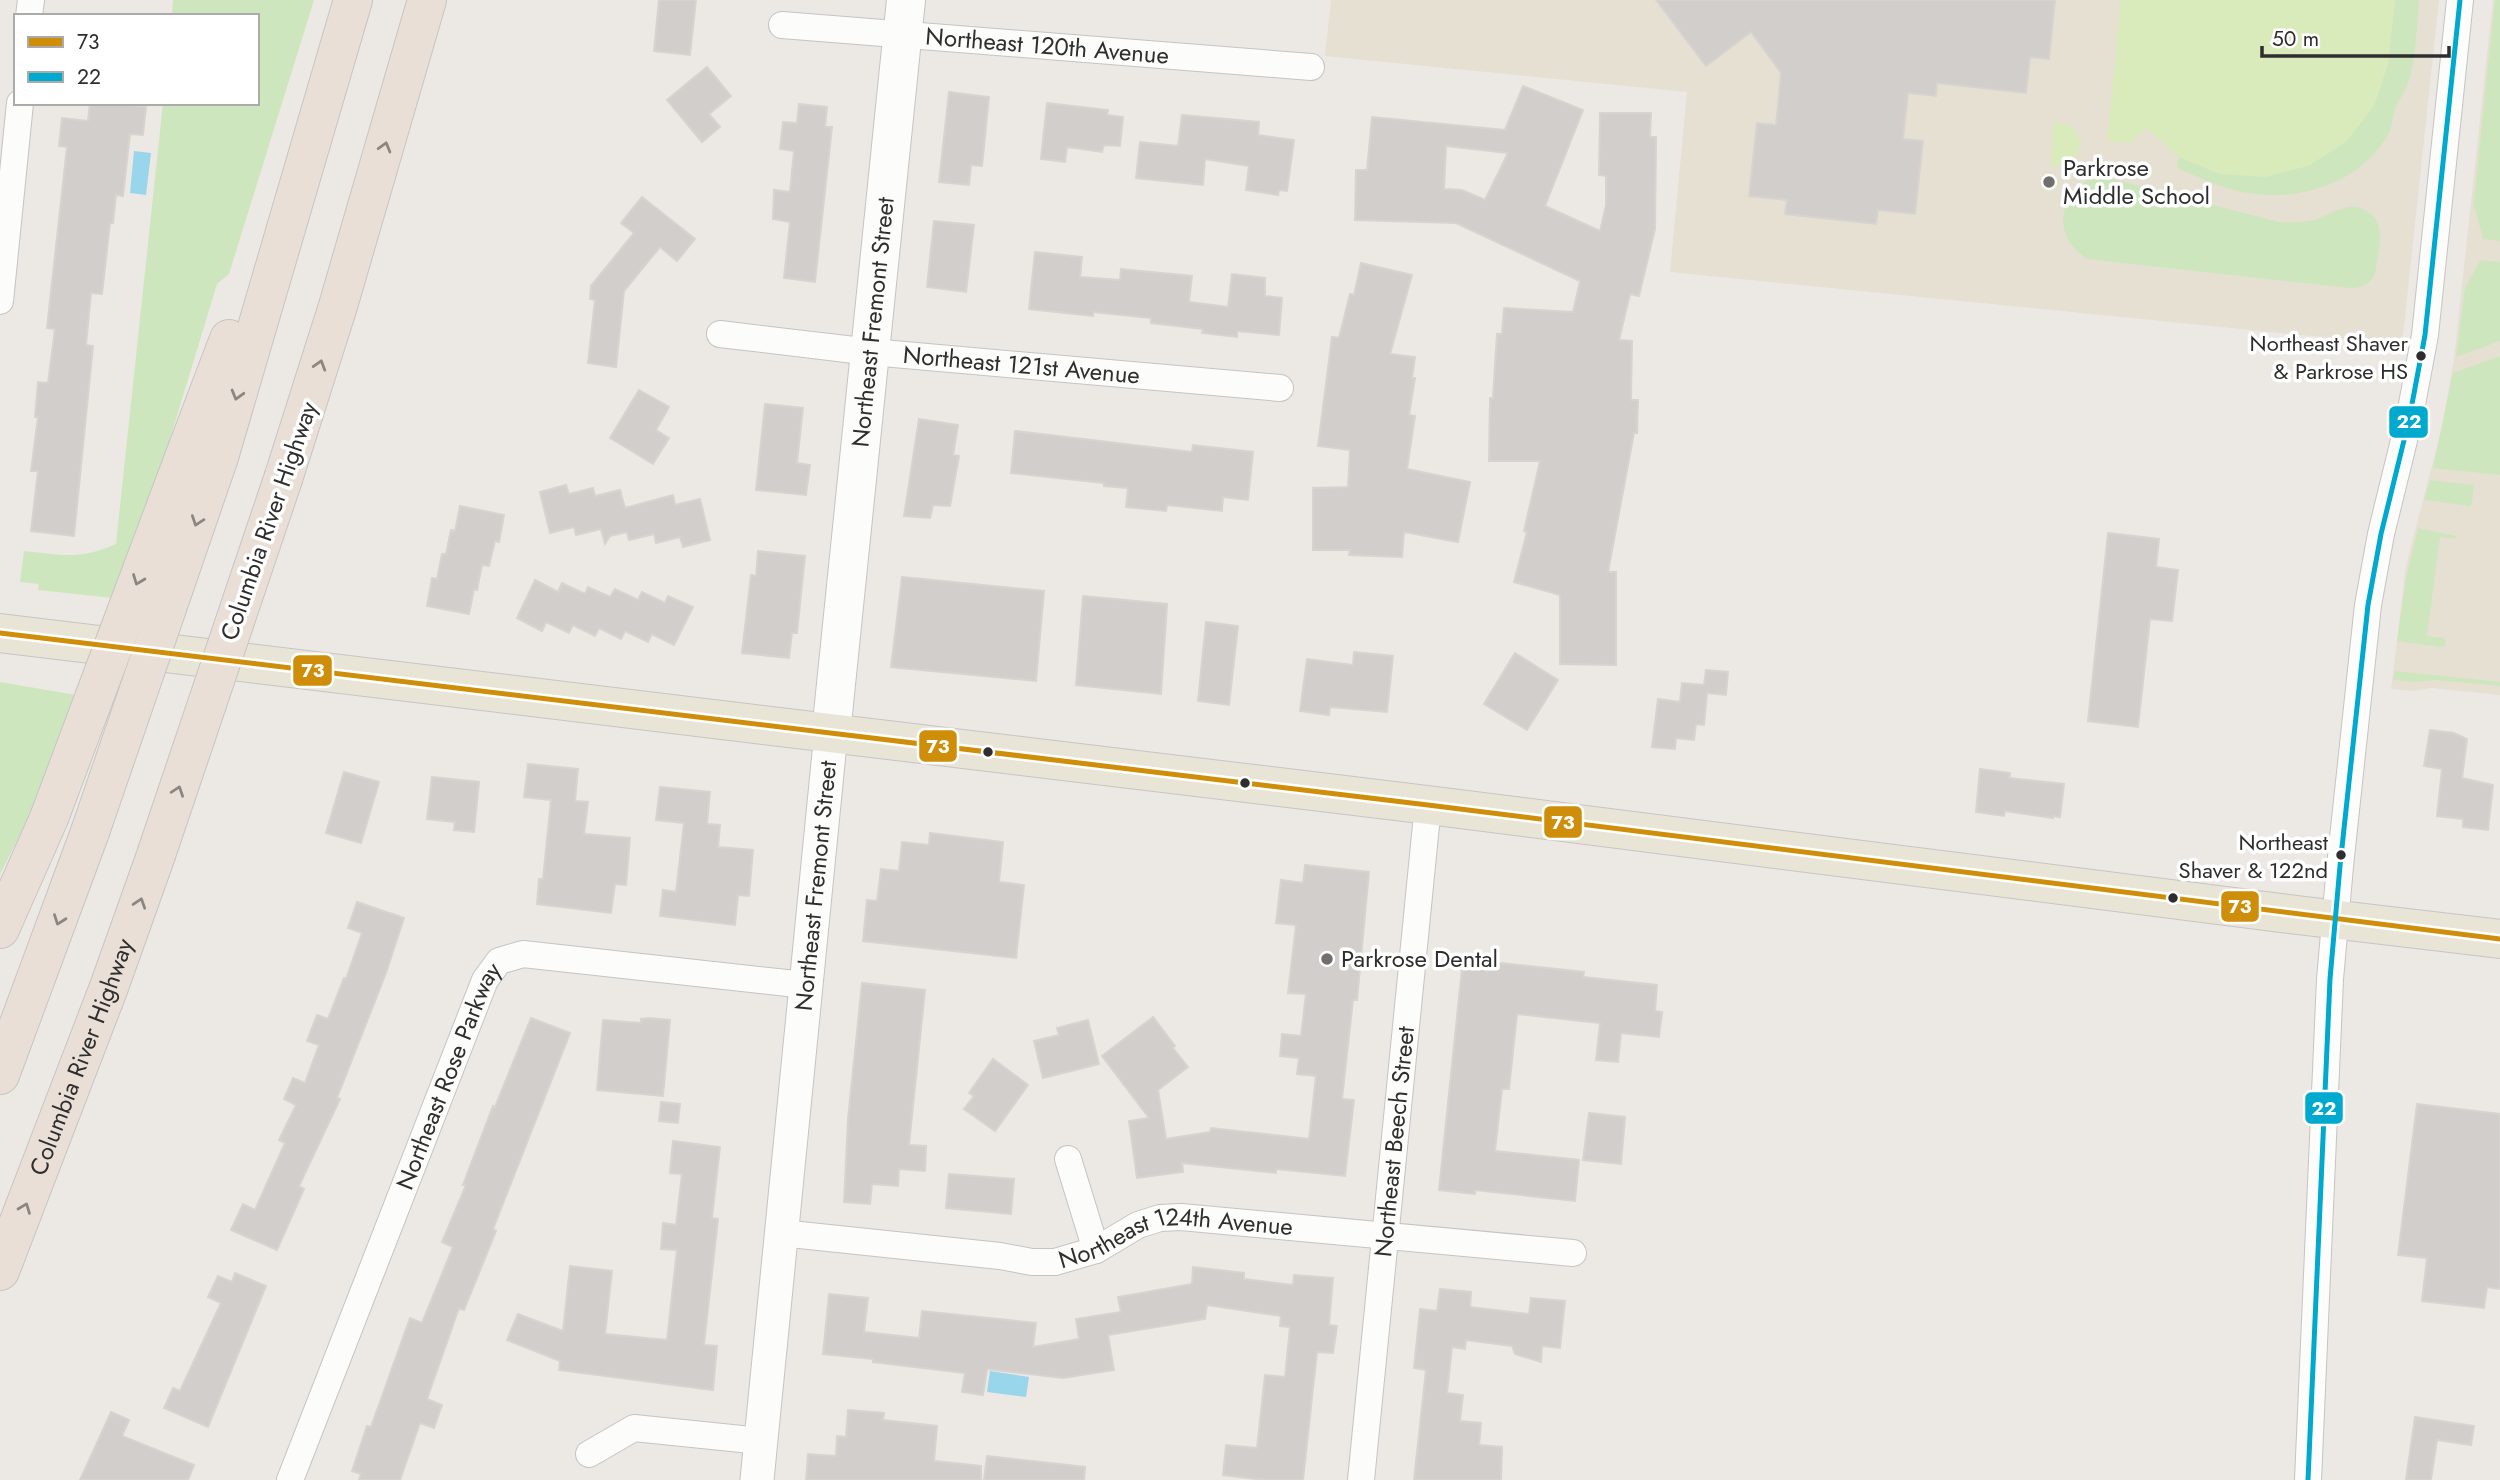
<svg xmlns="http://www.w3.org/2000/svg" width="2500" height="1480" font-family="Jost,sans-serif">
  <rect width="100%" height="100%" fill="#ece8e4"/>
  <g fill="#e6e0d3">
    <path d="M1331 0H2439L2402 345 1670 272 1687 92 1325 56Z"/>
    <path d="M2493 0H2500V695L2432 688 2413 691 2391 689 2406 566 2442 427 2454 359Z"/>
  </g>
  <g fill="#cee6be">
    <path d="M173 0H314L229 274 217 284 169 442 113 598 38 590 39 584 20 582 24 551C63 555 79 560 116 544L163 103H257V16H172Z"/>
    <path d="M2395 0H2419C2417 23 2416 47 2412 70 2409 85 2401 96 2395 109 2392 117 2393 127 2388 135 2358 185 2297 203 2242 192 2221 188 2201 178 2181 170L2177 166 2179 157 2220 174 2308 166 2345 142 2374 106 2388 64Z"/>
    <path d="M2495 0H2500V241L2483 239 2475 209H2473Z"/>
    <path d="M2101 176 2279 222C2292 223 2305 222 2317 219 2331 214 2348 202 2363 209 2386 219 2380 242 2377 261 2376 269 2376 276 2370 281 2365 287 2358 288 2350 288L2087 259C2061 243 2054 212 2077 189 2084 182 2090 177 2101 176Z"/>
    <path d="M2480 260 2500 262V341L2456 357 2465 288Z"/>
    <path d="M2500 356V475L2433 468 2453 373Z"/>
    <path d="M2430 480 2474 485 2472 503 2470 506 2424 500Z"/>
    <path d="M2418 528 2456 536 2455 539 2440 537 2427 636 2445 638 2446 646 2440 647 2397 641 2406 578Z"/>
    <path d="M2395 671 2500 682V686L2436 680 2413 682 2393 680Z"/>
    <path d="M0 682 76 695 32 812 0 874Z"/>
  </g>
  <g fill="#d9eabb">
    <path d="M2121 0H2395L2388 64 2374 106 2346 142 2308 166 2265 177 2220 174 2179 157 2146 128 2130 143 2107 141Z"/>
    <path d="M2054 122 2070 125C2084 138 2083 155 2067 165L2051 166Z"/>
  </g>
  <g fill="#99d6ec">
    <path d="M134 151 151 153 146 195 130 193Z"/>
    <path d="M990 1371 1029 1377 1026 1397 987 1392Z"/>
  </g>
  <g fill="#d1cecb" stroke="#d7d4d0" stroke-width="2" fill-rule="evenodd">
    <path d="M659 0H696L690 55 654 51Z"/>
    <path d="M1656 0H2055L2049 59 2030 57 2026 93 1937 83 1936 96 1908 93 1903 139 1923 141 1915 214 1878 210 1876 224 1785 214 1787 200 1749 196 1757 123 1776 125 1781 73 1751 32 1706 66Z"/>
    <path d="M707 67 731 96 709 114 720 127 702 142 667 100Z"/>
    <path d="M1523 86 1583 110 1545 206 1600 231 1606 205V176L1599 175 1600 113H1651L1650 137H1656L1655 229 1639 296 1630 294 1619 340 1632 341 1631 400H1638L1637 433H1634L1608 572H1616V665L1560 664V595L1514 582 1527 532 1524 531 1540 461H1489L1490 398H1493L1497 334H1502L1504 308 1573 312 1580 281 1456 223 1355 220 1356 170H1367L1372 117 1505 130ZM1446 146 1508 153 1485 200 1462 190 1444 189Z"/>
    <path d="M949 92 989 97 982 166 971 165 969 185 939 182Z"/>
    <path d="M90 103H121L146 107 143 135 130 134 123 196 116 195 113 223H110L102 294 91 293 86 345 93 346 74 536 31 531 38 471H31L38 417H35L38 382 48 383 55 329 47 328 67 147 59 146 62 118 88 121Z"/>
    <path d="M1047 103 1108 110 1107 115 1123 117 1120 146 1104 145 1102 152 1067 147 1065 162 1041 159Z"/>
    <path d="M799 104 827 107 825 127H832L815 282 784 278 790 222 773 219 774 190 790 192 794 151 780 149 783 122 797 123Z"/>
    <path d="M1182 115 1259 122 1258 135 1294 140 1287 191 1279 190 1278 195 1246 190 1249 166 1205 159 1203 185 1136 178 1140 142 1178 146Z"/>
    <path d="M642 197 695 239 677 261 660 247 624 291 616 367 588 363 595 300 590 299 591 286 634 233 621 223Z"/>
    <path d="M934 221 974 225 966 292 927 287Z"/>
    <path d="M1035 252 1082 257 1080 277 1120 280 1121 269 1192 276 1189 302 1228 307 1232 274 1265 278V296L1282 298 1279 335 1237 331V337L1202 333 1203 329 1151 323V318L1093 312V316L1029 309Z"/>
    <path d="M1361 263 1412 275 1390 354 1415 357 1412 378H1415L1409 415 1415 416 1407 469 1470 482 1458 542 1404 532 1402 557 1349 555 1350 550H1313V488L1348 487 1350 450 1318 446 1332 337 1339 338 1350 294 1354 295Z"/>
    <path d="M639 390 669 407 656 430 669 438 653 464 610 438Z"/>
    <path d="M765 404 803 408 797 463 810 465 806 495 756 490Z"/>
    <path d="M919 419 958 425 953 455 959 456 950 506 933 505 930 518 904 516Z"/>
    <path d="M1015 431 1192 452 1193 445 1253 452 1248 500 1223 497 1222 511 1167 505 1166 511 1126 507 1128 488 1104 486V483L1011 473Z"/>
    <path d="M566 485 569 494 593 488 595 496 620 490 625 508 673 495 675 505 700 499 710 540 683 547 680 537 656 543 654 534 629 540 627 532 610 536 605 544 601 529 576 535 574 527 550 533 540 492Z"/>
    <path d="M460 506 504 515 499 542 495 541 489 566 482 565 477 590 474 589 469 614 427 606 432 578 437 579 442 554H446L451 530 455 531Z"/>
    <path d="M2108 533 2159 539 2156 567 2178 570 2172 621 2150 619 2138 727 2088 721Z"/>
    <path d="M758 551 805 556 797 633H792L789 658 742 653 751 575 756 576Z"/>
    <path d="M902 577 1044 591 1036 681 891 667Z"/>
    <path d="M535 580 558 592 562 583 585 594 588 587 610 597 615 589 638 600 642 592 665 603 668 596 693 607 674 645 652 634 648 642 625 631 621 639 599 628 595 636 573 625 569 633 546 622 542 631 517 618Z"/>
    <path d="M1083 596 1167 604 1161 694 1076 685Z"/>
    <path d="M1206 622 1238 626 1229 705 1198 701Z"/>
    <path d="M1354 652 1393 656 1387 712 1330 707 1329 715 1300 711 1307 659 1353 665Z"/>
    <path d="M1515 653 1558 680 1527 730 1484 704Z"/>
    <path d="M1706 670 1728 672 1726 695 1707 693 1704 725 1696 724 1694 740 1676 738 1675 749 1652 747 1658 699 1680 702 1682 683 1704 685Z"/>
    <path d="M2430 730 2454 733 2467 739 2462 778 2493 785 2488 830 2463 827V819L2437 816 2442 769 2424 766Z"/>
    <path d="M528 764 578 769 575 801 588 802 584 834 630 838 626 885 615 884 611 913 537 904 539 879H543L551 800 524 797Z"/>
    <path d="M1980 769 2010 773 2009 778 2064 784 2060 817 2053 816V818L2005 811 2004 816 1976 812Z"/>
    <path d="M344 772 379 782 361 843 326 833Z"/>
    <path d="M432 777 479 782 474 832 454 830 455 822 427 819Z"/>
    <path d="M660 787 710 792 707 824 720 825 718 847 753 850 749 896 738 895 735 925 660 916 663 890 676 892 684 823 656 820Z"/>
    <path d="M930 833 1003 842 999 882 1024 885 1016 958 863 941 867 900 877 901 881 869 899 871 902 842 929 845Z"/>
    <path d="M1305 865 1369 872 1357 1000H1353L1342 1099 1354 1100 1345 1176 1276 1169V1173L1182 1163 1183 1172 1137 1178 1129 1121 1149 1118 1102 1056 1153 1017 1175 1046 1173 1048 1188 1067 1158 1090 1166 1139 1210 1132 1211 1128 1309 1139 1316 1076 1297 1074 1299 1058 1280 1056 1282 1034 1301 1036 1306 994 1288 993 1296 925 1276 923 1281 880 1303 883Z"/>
    <path d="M357 902 404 918 386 973 337 1098 340 1099 299 1186 304 1189 277 1250 231 1230 243 1204 255 1210 285 1143 279 1140 296 1105 284 1099 293 1078 305 1083 319 1045 307 1041 317 1015 328 1019 344 978 346 979 362 933 348 928Z"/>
    <path d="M1463 959 1584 972 1583 977 1657 985 1655 1011 1662 1012 1659 1037 1621 1033 1618 1062 1596 1060 1600 1023 1517 1014 1509 1089H1502L1495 1151 1579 1160 1575 1201 1475 1190V1194L1439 1190Z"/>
    <path d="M862 983 925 990 909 1145 926 1146 925 1171 899 1169 898 1186 872 1184 870 1204 844 1202 848 1119Z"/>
    <path d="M531 1018 570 1033 493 1229 496 1231 464 1310 459 1308 427 1399 442 1405 434 1428 420 1423 400 1480H359L361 1474 352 1471 367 1426 371 1427 410 1318 422 1323 453 1247 442 1242 466 1185H463L493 1106 495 1107Z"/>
    <path d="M649 1018 670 1020 663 1096 597 1090 603 1020 641 1023V1019Z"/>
    <path d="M1088 1020 1099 1064 1043 1078 1034 1041 1059 1035 1057 1028Z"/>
    <path d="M993 1059 1028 1085 995 1131 964 1109 974 1096 969 1093Z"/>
    <path d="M661 1102 680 1104 678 1123 659 1121Z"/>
    <path d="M2417 1104 2500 1114V1289L2487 1287 2484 1308 2422 1301 2427 1258 2398 1255Z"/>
    <path d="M1589 1113 1625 1117 1621 1164 1583 1160Z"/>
    <path d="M673 1141 720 1147 712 1218 718 1219 704 1345 717 1346 713 1390 559 1370 560 1361 507 1340 518 1314 563 1331 570 1266 612 1271 605 1334 667 1340 677 1250 661 1249 663 1223 676 1225 682 1174 670 1173Z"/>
    <path d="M949 1174 1014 1179 1011 1214 946 1208Z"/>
    <path d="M1193 1267 1244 1273V1279L1293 1285 1294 1275 1333 1278 1329 1325 1337 1326 1333 1353 1317 1352 1303 1480H1265L1223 1475 1226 1445 1257 1448 1265 1375 1285 1377 1290 1327 1280 1326 1281 1316 1207 1305 1205 1319 1108 1335 1114 1370 1063 1378 987 1369 983 1395 962 1392 965 1373 873 1362V1359L823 1354 829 1294 868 1298 864 1332 919 1338 922 1311 1036 1323 1033 1347 1079 1339 1076 1319 1121 1312 1118 1297 1192 1284Z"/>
    <path d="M235 1273 266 1286 208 1427 164 1408 173 1388 180 1391 221 1303 208 1297 218 1276 232 1282Z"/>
    <path d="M1440 1289 1471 1292 1470 1307 1529 1314 1531 1298 1565 1301 1560 1348 1542 1346 1541 1362 1515 1354 1512 1346 1466 1340 1465 1349 1452 1347 1447 1393 1463 1395 1460 1421 1481 1423 1479 1445 1502 1447 1501 1480H1414L1426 1370 1414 1368 1420 1309 1437 1311Z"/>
    <path d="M848 1410 884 1413 883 1420 937 1426 934 1461 981 1466V1480H806L808 1454 836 1456 837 1436 846 1437Z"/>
    <path d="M111 1412 129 1420 122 1436 194 1465 188 1480H80Z"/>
    <path d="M2415 1417 2474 1426 2471 1445 2437 1440 2431 1480H2406Z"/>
    <path d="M987 1456 1085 1467 1084 1480H984Z"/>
  </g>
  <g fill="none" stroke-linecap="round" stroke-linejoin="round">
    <defs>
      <g id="minor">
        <path d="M29 16 31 0"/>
        <path id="s1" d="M782 25 1311 67"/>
        <path d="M0 301 20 103"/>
        <path id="s2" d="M720 334 871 352 1280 388"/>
        <path d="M1068 1159 1096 1250"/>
        <path id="s3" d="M781 1233 1000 1256 1032 1262H1055L1096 1250 1138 1225 1160 1218 1181 1217 1573 1253"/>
        <path d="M589 1454 634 1428 761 1441"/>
        <path id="s4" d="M290 1480 485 980 499 961 523 954 805 985"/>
        <path id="s5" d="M1361 1480 1428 805"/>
        <path d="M2308 1480 2330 979 2340 866 2368 605 2381 534 2409 420 2425 335 2460 0"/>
      </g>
      <g id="tertiary">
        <path id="s6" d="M757 1480 831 733"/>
      </g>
      <g id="secondary">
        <path id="s7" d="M831 733 906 0"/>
      </g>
      <path id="primary" d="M0 633 1428 805 2297 915 2500 939"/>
      <g id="motorway">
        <path d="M188 447 229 339"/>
        <path d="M219 457 353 0"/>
        <path d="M284 476 338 306 427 0"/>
        <path d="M0 929 49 818"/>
        <path d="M0 1075 90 832"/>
        <path id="s8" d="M0 1271 109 987 156 855"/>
      </g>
    </defs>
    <use href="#minor" stroke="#c5c4c5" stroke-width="28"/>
    <use href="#tertiary" stroke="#c5c4c5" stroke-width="35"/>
    <use href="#secondary" stroke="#c5c4c5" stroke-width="40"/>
    <use href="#primary" stroke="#c6c5c4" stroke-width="40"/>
    <use href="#motorway" stroke="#c6c5c4" stroke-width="40"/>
    <use href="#minor" stroke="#fcfcfb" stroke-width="26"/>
    <use href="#tertiary" stroke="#fcfcfb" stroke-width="33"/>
    <use href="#secondary" stroke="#fcfcfb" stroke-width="38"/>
    <use href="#primary" stroke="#e8e4d6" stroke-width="38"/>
    <use href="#motorway" stroke="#eadfd6" stroke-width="38"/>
    <defs>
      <g id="motorway-bridge">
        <path d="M49 818 188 447"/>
        <path d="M90 832 219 457"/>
        <path d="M156 855 284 476"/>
      </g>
    </defs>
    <use href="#motorway-bridge" stroke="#c6c5c4" stroke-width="40" stroke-linecap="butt"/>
    <use href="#motorway-bridge" stroke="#eadfd6" stroke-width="38"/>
    <defs>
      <path id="bus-1" d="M0 633 1428 805 2500 939"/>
      <path id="bus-2" d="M2308 1480 2330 979 2340 866 2368 605 2381 534 2409 420 2425 335 2460 0"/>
    </defs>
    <use href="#bus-1" stroke="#fff" stroke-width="10"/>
    <use href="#bus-2" stroke="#fff" stroke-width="10"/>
    <use href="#bus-1" stroke="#cf8e09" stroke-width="5"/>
    <use href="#bus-2" stroke="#00a9ce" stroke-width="5"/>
  </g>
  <defs><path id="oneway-chevron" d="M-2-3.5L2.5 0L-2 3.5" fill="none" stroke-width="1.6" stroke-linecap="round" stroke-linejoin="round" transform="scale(1.75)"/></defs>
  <g stroke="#8c8682">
    <use href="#oneway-chevron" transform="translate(385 147) rotate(-74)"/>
    <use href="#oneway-chevron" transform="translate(320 365) rotate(-73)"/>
    <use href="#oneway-chevron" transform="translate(237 395) rotate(106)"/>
    <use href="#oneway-chevron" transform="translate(197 521) rotate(109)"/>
    <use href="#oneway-chevron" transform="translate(138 580) rotate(111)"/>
    <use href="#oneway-chevron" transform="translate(178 791) rotate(-71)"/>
    <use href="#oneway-chevron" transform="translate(140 903) rotate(-72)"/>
    <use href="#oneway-chevron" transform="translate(59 920) rotate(110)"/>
    <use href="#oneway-chevron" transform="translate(25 1208) rotate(-69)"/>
  </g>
  <g fill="#706f6e" stroke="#fff" stroke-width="2.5">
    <circle cx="2049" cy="182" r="7"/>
    <circle cx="1327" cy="959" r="7"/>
  </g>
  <g fill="#2e2e2e" stroke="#fff" stroke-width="2.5">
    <circle cx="2421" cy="356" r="6"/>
    <circle cx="988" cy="752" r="6"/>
    <circle cx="1245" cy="783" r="6"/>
    <circle cx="2341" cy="855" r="6"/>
    <circle cx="2173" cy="898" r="6"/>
  </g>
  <g text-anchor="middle" stroke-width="7" stroke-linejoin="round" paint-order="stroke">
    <g font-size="22" fill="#2e2e2e" stroke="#fff" text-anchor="end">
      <text x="2408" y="351">Northeast Shaver<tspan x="2408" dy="28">&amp; Parkrose HS</tspan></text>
      <text x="2328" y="850">Northeast<tspan x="2328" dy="28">Shaver &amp; 122nd</tspan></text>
    </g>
    <g font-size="24" fill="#2e2e2e" stroke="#fff">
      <text dy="8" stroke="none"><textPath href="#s1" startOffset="266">Northeast 120th Avenue</textPath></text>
      <text dy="8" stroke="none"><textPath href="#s7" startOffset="413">Northeast Fremont Street</textPath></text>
      <text dy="8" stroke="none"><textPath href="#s2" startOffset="303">Northeast 121st Avenue</textPath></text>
      <text transform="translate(269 521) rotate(-71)" y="8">Columbia River Highway</text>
      <text dy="8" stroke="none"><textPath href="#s6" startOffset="597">Northeast Fremont Street</textPath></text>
      <text dy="8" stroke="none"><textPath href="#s8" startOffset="229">Columbia River Highway</textPath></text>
      <text dy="8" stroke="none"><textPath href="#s4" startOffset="434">Northeast Rose Parkway</textPath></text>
      <text dy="8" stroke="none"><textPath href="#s5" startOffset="340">Northeast Beech Street</textPath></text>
      <text dy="8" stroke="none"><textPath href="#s3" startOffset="402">Northeast 124th Avenue</textPath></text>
    </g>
    <g font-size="24" fill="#2e2e2e" stroke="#fff" text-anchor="start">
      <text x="2063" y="176">Parkrose<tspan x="2063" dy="28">Middle School</tspan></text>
      <text x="1341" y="967">Parkrose Dental</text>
    </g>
  </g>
  <g stroke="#fff" stroke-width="2.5">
    <rect x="2388" y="405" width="41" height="34" rx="7" fill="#00a9ce"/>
    <rect x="292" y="654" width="41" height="33" rx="7" fill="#cf8e09"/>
    <rect x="918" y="729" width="40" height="34" rx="7" fill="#cf8e09"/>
    <rect x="1543" y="805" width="40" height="34" rx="7" fill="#cf8e09"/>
    <rect x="2220" y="890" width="40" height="33" rx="7" fill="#cf8e09"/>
    <rect x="2304" y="1091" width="40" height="34" rx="7" fill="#00a9ce"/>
  </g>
  <g font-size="19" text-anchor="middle" font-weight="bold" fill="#fff">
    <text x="2409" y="428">22</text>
    <text x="313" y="677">73</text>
    <text x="938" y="753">73</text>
    <text x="1563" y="829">73</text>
    <text x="2240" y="913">73</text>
    <text x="2324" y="1115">22</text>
  </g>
  <rect x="14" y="14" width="245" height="91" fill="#ffffff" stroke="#ababab" stroke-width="2"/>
  <rect x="28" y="37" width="35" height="10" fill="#cf8e09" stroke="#ababab" stroke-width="2"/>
  <text x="77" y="49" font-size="21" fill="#2e2e2e">73</text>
  <rect x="28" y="72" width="35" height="10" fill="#00a9ce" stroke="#ababab" stroke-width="2"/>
  <text x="77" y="84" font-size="21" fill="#2e2e2e">22</text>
  <path d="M2262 46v10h187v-10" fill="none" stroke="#2e2e2e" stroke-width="3.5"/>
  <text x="2272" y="46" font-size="21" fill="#2e2e2e" stroke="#ffffff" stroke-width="5" paint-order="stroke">50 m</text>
</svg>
